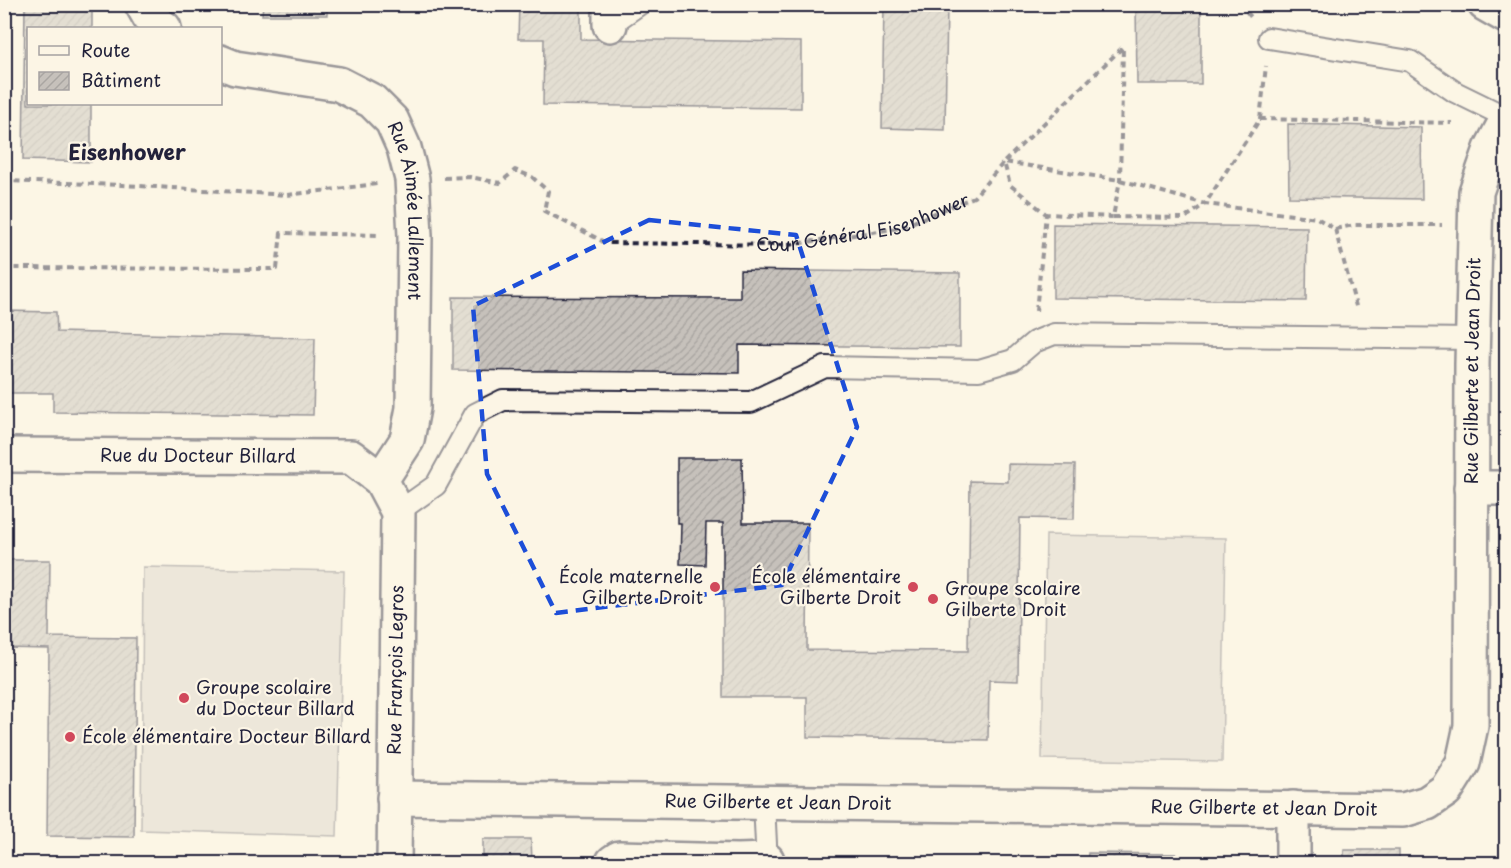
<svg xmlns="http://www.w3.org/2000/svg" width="1511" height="868" font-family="'Playpen Sans',sans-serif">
  <defs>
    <pattern id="building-hatch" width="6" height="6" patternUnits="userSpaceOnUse" patternTransform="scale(1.5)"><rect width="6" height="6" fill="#c6c1bb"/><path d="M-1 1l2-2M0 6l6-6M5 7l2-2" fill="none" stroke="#aaa6a2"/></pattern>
  </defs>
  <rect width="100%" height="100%" fill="#fcf5e5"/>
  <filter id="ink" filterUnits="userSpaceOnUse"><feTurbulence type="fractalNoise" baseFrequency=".0167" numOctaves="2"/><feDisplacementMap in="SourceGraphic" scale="12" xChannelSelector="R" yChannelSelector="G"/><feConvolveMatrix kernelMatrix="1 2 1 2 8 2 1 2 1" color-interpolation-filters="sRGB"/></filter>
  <g filter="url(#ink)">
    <g fill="#dcd6cc" stroke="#7f7c84" stroke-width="1.5">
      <path d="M1046 535 1226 538 1222 762 1042 759Z"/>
      <path d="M143 567 344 571 337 836 141 830Z"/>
    </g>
    <g fill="url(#building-hatch)" stroke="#22223b" stroke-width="1.5">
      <path d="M25 4H92V28H28V104H91V162L23 160Z"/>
      <path d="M263 4H327V15H262Z"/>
      <path d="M519 4H581V39L801 42V108L543 105 544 39H518Z"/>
      <path d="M884 4H947L945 130 882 128Z"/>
      <path d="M1136 4H1201V84H1137Z"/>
      <path d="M1288 124 1421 127 1422 199 1289 197Z"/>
      <path d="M1053 224 1307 227 1306 301 1053 298Z"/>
      <path d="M740 270 960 273V347L739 345V373L453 370V297L740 298Z"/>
      <path d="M4 311 56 312 57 332 315 338 313 415 53 412V393H4Z"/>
      <path d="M677 458H742L743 523H808L807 650 968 651 970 481 1008 482V464L1075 465 1074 519 1020 518 1018 681 989 680 988 740 807 737V697H723V523H706L705 565 680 564 681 523H677Z"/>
      <path d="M4 560H50L49 637 136 638 134 837 47 836 49 649 4 648Z"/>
      <rect x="1501" y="637" width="5" height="13"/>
      <path d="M1501 650H1506V669H1500Z"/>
      <path d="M483 839H531L532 861H554V864H461V861H483Z"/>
      <rect x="1344" y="850" width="55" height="14"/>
      <path d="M1088 853 1176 854V864H1087Z"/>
      <path d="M910 861H929L1059 864H910Z"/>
    </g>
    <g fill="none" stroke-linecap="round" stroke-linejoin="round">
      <defs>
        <g id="lane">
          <path d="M610 25 640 4"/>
          <path d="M1269 38 1410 61 1455 92 1506 117"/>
          <path d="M398 512 436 485 475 414 503 400 751 402 825 367 979 370 1013 360 1034 342 1054 334 1472 339"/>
          <path d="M764 803 767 864"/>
        </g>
        <g id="street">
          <path d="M142 4 150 18 164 28"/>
          <path d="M610 4V25"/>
          <path d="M1485 4 1506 16"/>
          <path id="s2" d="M220 62 235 68 339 84 372 101 392 121 404 148 412 179 415 236 413 408 407 440 381 480"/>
          <path id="s3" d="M4 455 351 457 381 480 398 512 394 864"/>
          <path d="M1471 488H1506"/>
          <path id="s4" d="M394 798 1403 810 1427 803 1446 790 1463 763 1471 726 1472 364 1476 192 1491 149 1506 121"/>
          <path d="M614 864 613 862 619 858 738 861 767 860"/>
          <path d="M1293 864V808"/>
        </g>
      </defs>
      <use href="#lane" stroke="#22223b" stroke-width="24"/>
      <use href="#street" stroke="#22223b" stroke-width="38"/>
      <g stroke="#22223b" stroke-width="4" stroke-dasharray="6 4.5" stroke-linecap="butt">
        <path d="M1240 4 1251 17"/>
        <path d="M1260 119 1266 66"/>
        <path d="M4 141 6 143 4 164"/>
        <path id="s1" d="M444 178 470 177 500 183 515 170 532 177 548 191 544 211 606 243 788 245 899 228 974 197 1004 162 1120 180 1205 204 1260 119 1452 123"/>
        <path d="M4 181 123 185 287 195 377 184"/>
        <path d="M1113 217 1185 218 1205 204 1317 218 1335 229 1357 310"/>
        <path d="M1335 229 1354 225H1442"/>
        <path d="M4 268 277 269 281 233 380 235"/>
        <path d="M1036 311 1046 214 1010 185 1004 162 1123 47 1120 180 1113 217 1046 214"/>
      </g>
      <use href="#lane" stroke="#fcf5e5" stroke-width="20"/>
      <use href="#street" stroke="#fcf5e5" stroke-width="33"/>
    </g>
  </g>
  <path d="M0 0H1511V868H0ZM649 220 796 235 857 427 782 585 556 613 487 474 473 306Z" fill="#fcf5e5" fill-opacity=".55" fill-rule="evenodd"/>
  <path fill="none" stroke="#1d4ed8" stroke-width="4.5" stroke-dasharray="12 8" stroke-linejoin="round" d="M649 220 796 235 857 427 782 585 556 613 487 474 473 306Z"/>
  <g fill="#d1495b" stroke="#fcf5e5" stroke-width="2">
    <circle cx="715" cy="587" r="6"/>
    <circle cx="913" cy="587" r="6"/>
    <circle cx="933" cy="599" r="6"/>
    <circle cx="184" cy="698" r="6"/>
    <circle cx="70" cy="737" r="6"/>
  </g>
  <g text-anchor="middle" stroke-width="4.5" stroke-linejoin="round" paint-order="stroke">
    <g font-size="18" fill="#22223b" stroke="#fcf5e5">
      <text dy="6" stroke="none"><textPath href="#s2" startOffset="279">Rue Aimée Lallement</textPath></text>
      <text dy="6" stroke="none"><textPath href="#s1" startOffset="466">Cour Général Eisenhower</textPath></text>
      <text dy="6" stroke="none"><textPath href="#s4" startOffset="1482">Rue Gilberte et Jean Droit</textPath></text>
      <text dy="6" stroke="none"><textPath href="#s3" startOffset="194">Rue du Docteur Billard</textPath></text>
      <text transform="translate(396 670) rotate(-89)" y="6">Rue François Legros</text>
      <text dy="6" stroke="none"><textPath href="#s4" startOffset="384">Rue Gilberte et Jean Droit</textPath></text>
      <text dy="6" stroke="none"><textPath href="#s4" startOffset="870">Rue Gilberte et Jean Droit</textPath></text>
    </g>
    <g font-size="18" fill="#22223b" stroke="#fcf5e5" text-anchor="start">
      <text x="703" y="583" text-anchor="end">École maternelle<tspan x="703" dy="21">Gilberte Droit</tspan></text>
      <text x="901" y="583" text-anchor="end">École élémentaire<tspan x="901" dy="21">Gilberte Droit</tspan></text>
      <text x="945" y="595">Groupe scolaire<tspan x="945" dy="21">Gilberte Droit</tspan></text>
      <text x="196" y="694">Groupe scolaire<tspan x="196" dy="21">du Docteur Billard</tspan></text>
      <text x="82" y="743">École élémentaire Docteur Billard</text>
    </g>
    <g font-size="21" font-weight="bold" fill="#22223b" stroke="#fcf5e5">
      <text x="127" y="160">Eisenhower</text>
    </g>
  </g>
  <rect width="1511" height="868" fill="none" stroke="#fcf5e5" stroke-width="24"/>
  <rect x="12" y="12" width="1487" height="844" fill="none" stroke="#22223b" stroke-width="2" filter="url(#ink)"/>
  <rect x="27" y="27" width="195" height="78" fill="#fcf5e5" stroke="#a5a1a1" stroke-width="1.5"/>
  <rect x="39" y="46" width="30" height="9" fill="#fcf5e5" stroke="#a5a1a1" stroke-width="1.5"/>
  <text x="81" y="57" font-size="18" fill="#22223b">Route</text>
  <rect x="39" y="72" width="30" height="18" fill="url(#building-hatch)" stroke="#a5a1a1" stroke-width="1.5"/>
  <text x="81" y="87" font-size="18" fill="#22223b">Bâtiment</text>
</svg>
